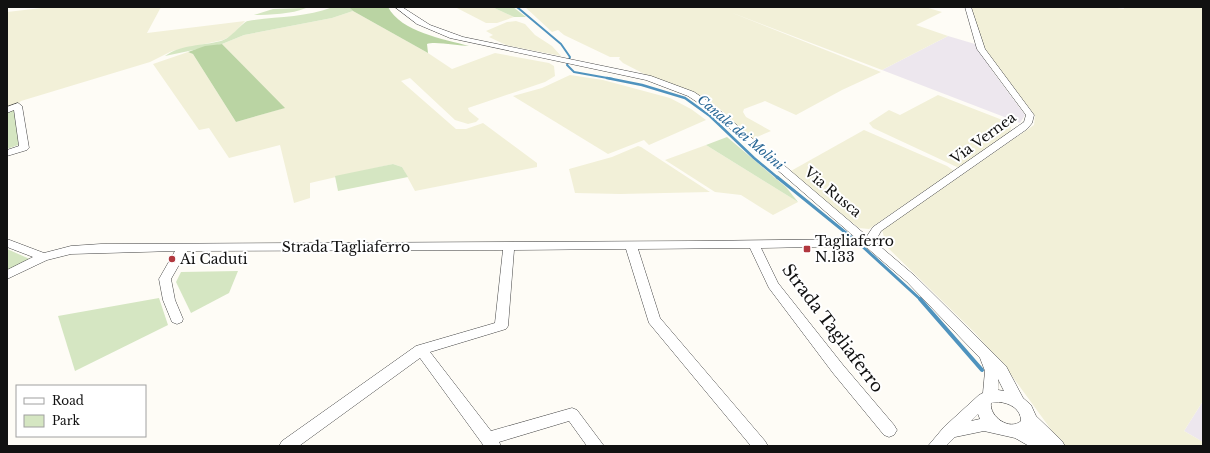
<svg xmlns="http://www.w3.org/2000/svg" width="1210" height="453" font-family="'Libre Baskerville',serif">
  <rect width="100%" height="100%" fill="#fefcf6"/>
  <g fill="#ede7ee">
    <path d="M948 36 975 44 993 72 1025 115 1020 123 882 70Z"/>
    <path d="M1203 401V442L1184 431Z"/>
  </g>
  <g fill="#f2f0d8">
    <path d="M50 7H161L147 33 245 21 231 36 223 40 172 51 150 62 21 101 14 107 7 109V12Z"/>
    <path d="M455 7H492L514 17 497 23H486Z"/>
    <path d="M525 7H925L942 12 916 25 948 36 882 70 730 12 881 72 842 90 796 115 765 101 744 109 743 112 746 117 771 131 752 139 721 110 702 98 652 78 623 63 619 59 620 57H610L564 35 558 30 552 32Z"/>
    <path d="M971 7H1111L1124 9 1123 7H1203V401L1184 431 1203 442V446H1063L1009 372 975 333 887 247 882 230 1034 125 1035 116 984 48Z"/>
    <path d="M353 11 428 53 452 69 495 53 549 63 554 66 555 76 545 82 468 108 469 111 479 119 476 122 468 124 455 120 410 78 401 81 456 129H466L483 123 537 163V167L415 191 402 167 393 164 310 183V198L294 203 280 145 229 158 209 128 199 130 153 64 188 52 193 54 236 122 284 108 222 44 244 35 332 18Z"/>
    <path d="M516 21 525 24 535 35 552 46 561 56 506 45 489 37 493 35 486 31 507 22Z"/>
    <path d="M570 75 603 80 670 98 691 109 706 120 649 145 644 140 608 154 513 96 542 88Z"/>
    <path d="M938 95 1005 121 1011 127 1010 134 959 168 873 128 869 123 889 110 900 115Z"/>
    <path d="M864 130 947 166 954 171 869 229 859 228 789 172Z"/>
    <path d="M706 145 798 202 773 215 741 195 715 192 665 160Z"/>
    <path d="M638 146 641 147 710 192 620 194 575 193 569 169 612 157Z"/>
  </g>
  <g fill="#d5e6c2">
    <path d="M333 7H350L353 11 332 18 244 35 222 44 165 56C182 44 202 46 221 41 232 38 242 22 248 21 277 16 305 18 333 7Z"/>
    <path d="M492 7H513L526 17H514Z"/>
    <path d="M306 8C292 14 270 15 254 15L273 9Z"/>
    <path d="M17 109 21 144 7 149V112Z"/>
    <path d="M727 137 786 187 798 202 706 145Z"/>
    <path d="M393 164 402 167 408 177 338 191 335 176Z"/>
    <path d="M7 249 32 260 7 273Z"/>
    <path d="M238 271 229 293 191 313 176 282 181 272Z"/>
    <path d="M159 298 168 325 75 371 58 316Z"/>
  </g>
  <g fill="#bad4a3">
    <path d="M349 7H388C401 32 444 39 469 46 459 46 435 41 427 44L428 53 353 11Z"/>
    <path d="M222 44 285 108 236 122 193 54 188 52 205 46Z"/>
  </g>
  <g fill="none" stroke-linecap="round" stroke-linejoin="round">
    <path stroke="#4f93be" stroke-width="2" d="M517 7 561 44 570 57 567 65 574 72 613 79"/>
    <path stroke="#4f93be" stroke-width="2.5" d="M607 78 642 85 685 98 710 116 754 158 778 178"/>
    <g stroke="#4f93be" stroke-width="3">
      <path d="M777 177 851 237"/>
      <path d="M862 246 921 300"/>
    </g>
    <path stroke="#4f93be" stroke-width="4" d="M920 299 982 370"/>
    <defs>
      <g id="street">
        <path d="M395 7H402L430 25 463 37 651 76 694 92 712 104 867 236 873 227 1024 122 1026 115 977 49 965 7H971L985 49 1034 115 1032 123 1027 129 881 231 875 242 915 276 1006 366 1023 398 1031 405 1036 416 1062 441 1065 446H1029L1015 438 984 431 955 437 946 446H928L944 427 979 395 983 393 985 371 980 358 907 282 865 246 761 248 778 283 843 365 894 425 897 430 894 435 889 437 884 435 833 373 769 288 750 248 638 249 660 318 765 441 768 446H751L649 323 626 249 514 250 508 326 506 329 430 352 491 431 572 408 577 410 604 446H587L569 421 499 442 501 446H484L420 358 299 446H279L282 441 416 346 495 323 503 250 187 251 171 279 175 300 183 319 182 322 177 324 172 322 163 300 159 279 175 251 71 254 47 260 7 279V270L33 257 7 247V239L44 253 71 246 101 244 693 241 857 239 706 108 688 96 646 80 450 38 417 24ZM998 379 1004 391 998 390ZM999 402C1010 403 1021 409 1021 421 1010 431 989 417 991 403ZM978 414 980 419 971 421Z"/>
        <path d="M18 103 22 106 29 148 27 150 7 156V150L19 146 14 110 7 113V107Z"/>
      </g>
    </defs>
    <use href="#street" stroke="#444" stroke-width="1"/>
    <use href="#street" fill="#fff" fill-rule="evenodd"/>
  </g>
  <g fill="#b1383f" stroke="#fff" stroke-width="1.5">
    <rect x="803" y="245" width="8" height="8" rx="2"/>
    <circle cx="172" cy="259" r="4"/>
  </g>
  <g text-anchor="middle" stroke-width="4" stroke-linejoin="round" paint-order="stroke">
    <g font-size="13" font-style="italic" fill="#276695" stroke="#fff">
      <text transform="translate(741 132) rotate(40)" y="5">Canale dei Molini</text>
    </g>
    <g font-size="14" fill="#111" stroke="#fff">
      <text transform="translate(983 138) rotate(-36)" y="5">Via Vernea</text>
      <text transform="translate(833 192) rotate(40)" y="5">Via Rusca</text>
      <text x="346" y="252">Strada Tagliaferro</text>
    </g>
    <g font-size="14" fill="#111" stroke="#fff" text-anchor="start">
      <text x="815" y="246">Tagliaferro<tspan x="815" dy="16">N.133</tspan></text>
      <text x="180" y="264">Ai Caduti</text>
    </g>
    <g font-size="17" fill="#111" stroke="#fff">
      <text transform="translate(833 328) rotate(53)" y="6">Strada Tagliaferro</text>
    </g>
  </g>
  <rect width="1210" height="453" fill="none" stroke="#111111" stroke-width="16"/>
  <rect x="16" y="385" width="130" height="52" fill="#ffffff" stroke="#a0a0a0"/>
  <rect x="24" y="398" width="20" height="6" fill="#ffffff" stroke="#a0a0a0"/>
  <text x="52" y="405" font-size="12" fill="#111111">Road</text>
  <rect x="24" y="415" width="20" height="12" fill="#d5e6c2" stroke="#a0a0a0"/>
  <text x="52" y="425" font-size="12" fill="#111111">Park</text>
</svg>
